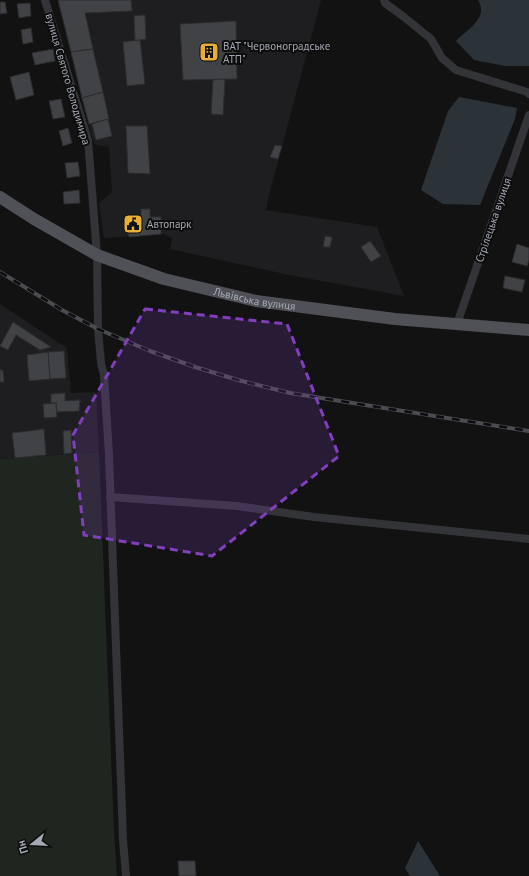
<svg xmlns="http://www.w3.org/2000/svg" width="529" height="876" font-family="'PT Sans',sans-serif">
  <rect width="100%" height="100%" fill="#121213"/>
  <g fill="#1e1e20">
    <path d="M58 0H321L269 195 266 210 377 227 404 296 289 275 170 249 172 238 164 234 104 238 99 203 112 192 109 147 94 144Z"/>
    <path d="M0 304 67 348 71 393 96 392 99 452 0 459Z"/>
  </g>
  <path fill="#1e261f" d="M99 452 114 832 117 876H0V459Z"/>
  <g fill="#2b3238">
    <path d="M478 0H529V66H505L474 60 456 41C468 29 489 18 478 0Z"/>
    <path d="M459 97 517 108 515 119 480 205 443 204 421 190 448 111Z"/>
    <path d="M418 841 440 876H410L405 868Z"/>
  </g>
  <g fill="#414246" stroke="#2c2c2f">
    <path d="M58 0H131L132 11 85 13 93 49 71 52Z"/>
    <path d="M0 2H5L7 13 0 14Z"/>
    <path d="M30 3 31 16 19 18 17 4Z"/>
    <path d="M145 15 146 39 135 41 134 16Z"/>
    <path d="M236 21 237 79 183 80 180 24Z"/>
    <path d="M31 28 33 42 23 44 21 30Z"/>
    <path d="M140 40 145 84 127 86 123 42Z"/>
    <path d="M53 49 55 61 35 65 32 53Z"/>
    <path d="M93 49 103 92 82 98 71 52Z"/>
    <path d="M29 72 34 95 16 100 10 77Z"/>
    <path d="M225 79 223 115 211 114 213 80Z"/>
    <path d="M103 92 109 119 89 124 82 98Z"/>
    <path d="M61 99 65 117 53 119 49 101Z"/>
    <path d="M108 119 112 136 96 140 92 124Z"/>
    <path d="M126 126H147L150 174 128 173Z"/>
    <path d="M68 128 72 143 63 146 59 131Z"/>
    <path d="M275 145 282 146 278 159 270 157Z"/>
    <path d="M78 162 80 176 67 178 65 163Z"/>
    <path d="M79 190 80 203 64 204 63 192Z"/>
    <path d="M141 209H150V217H161V234L129 237 126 219 141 218Z"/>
    <path d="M325 236 332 237 330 247H323Z"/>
    <path d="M370 241 381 256 371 262 361 247Z"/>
    <path d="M517 244 529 248V260L527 266 512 262Z"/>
    <path d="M505 276 525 280 522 292 503 288Z"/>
    <path d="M13 322 51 347 40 350 16 335 8 350 0 346Z"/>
    <path d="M64 351 66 378 50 379 48 352Z"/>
    <path d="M48 352 50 379 29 381 27 355Z"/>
    <path d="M0 369 3 371 4 382H0Z"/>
    <path d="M65 393V401L80 400 79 411 57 412 56 403H51V394Z"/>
    <path d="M56 403 57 417 44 418 43 404Z"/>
    <path d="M44 429 46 455 15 458 12 433Z"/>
    <path d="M71 430 72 453 64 454 63 431Z"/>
    <path d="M178 861H195L196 876H179Z"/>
  </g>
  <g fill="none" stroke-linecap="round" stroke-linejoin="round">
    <g stroke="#333438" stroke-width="8">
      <path d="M45 0 88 140 97 255 98 329 101 363 104 375 109 455 123 839 126 876"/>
      <path d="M384 0 385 3 404 17 431 39 442 58 456 70 527 92 529 94"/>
      <path d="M457 324 529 115"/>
      <path d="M110 497 237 506 314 517 529 539"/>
    </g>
    <path stroke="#4f5157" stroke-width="12" id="s1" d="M0 197 34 219 97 255 164 279 256 301 395 319 529 330"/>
    <defs>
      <path id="rail" d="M0 272 62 310 98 329 150 351 195 367 238 380 290 393 529 431"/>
    </defs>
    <use href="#rail" stroke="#4a4c51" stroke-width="4"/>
    <use href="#rail" stroke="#0d0d0e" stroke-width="2.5" stroke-dasharray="8" stroke-linecap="butt"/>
  </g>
  <path fill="#813fbd" fill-opacity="0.2" stroke="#813fbd" stroke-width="3" stroke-dasharray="8 5" stroke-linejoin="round" d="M145 309 287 324 339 456 212 556 84 535 73 435Z"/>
  <defs>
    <symbol id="building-square" viewBox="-11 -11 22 22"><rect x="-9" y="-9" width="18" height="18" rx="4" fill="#e9ae34" stroke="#0d0d0e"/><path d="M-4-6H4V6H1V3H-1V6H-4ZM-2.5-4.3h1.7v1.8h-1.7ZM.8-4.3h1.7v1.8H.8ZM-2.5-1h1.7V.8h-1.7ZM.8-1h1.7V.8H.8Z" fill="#111"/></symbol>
    <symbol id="civic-square" viewBox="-11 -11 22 22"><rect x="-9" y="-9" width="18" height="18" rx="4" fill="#e9ae34" stroke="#0d0d0e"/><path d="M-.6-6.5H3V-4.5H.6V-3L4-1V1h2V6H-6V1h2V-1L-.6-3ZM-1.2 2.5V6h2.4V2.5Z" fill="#111"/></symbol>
  </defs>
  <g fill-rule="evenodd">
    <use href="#building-square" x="198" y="41" width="22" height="22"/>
    <use href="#civic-square" x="122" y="213" width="22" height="22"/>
  </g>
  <g text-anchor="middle" stroke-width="4" stroke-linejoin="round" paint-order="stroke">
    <g font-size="11" fill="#a4a9b3" stroke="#0d0d0e" text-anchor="start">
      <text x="223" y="50">ВАТ "Червоноградське<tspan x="223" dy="13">АТП"</tspan></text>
      <text x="147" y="228">Автопарк</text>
    </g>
    <g font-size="11" fill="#a4a9b3" stroke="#0d0d0e">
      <text transform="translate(68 79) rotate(74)" y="4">вулиця Святого Володимира</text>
      <text transform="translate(493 220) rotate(-71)" y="4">Стрілецька вулиця</text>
      <text dy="4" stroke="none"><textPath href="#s1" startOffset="277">Львівська вулиця</textPath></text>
    </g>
  </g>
  <g transform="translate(32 844) rotate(252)" stroke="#0d0d0e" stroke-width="3" paint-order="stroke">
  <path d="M0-3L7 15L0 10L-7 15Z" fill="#a4a9b3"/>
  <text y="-6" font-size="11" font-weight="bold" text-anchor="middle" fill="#a4a9b3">Пн</text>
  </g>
</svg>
